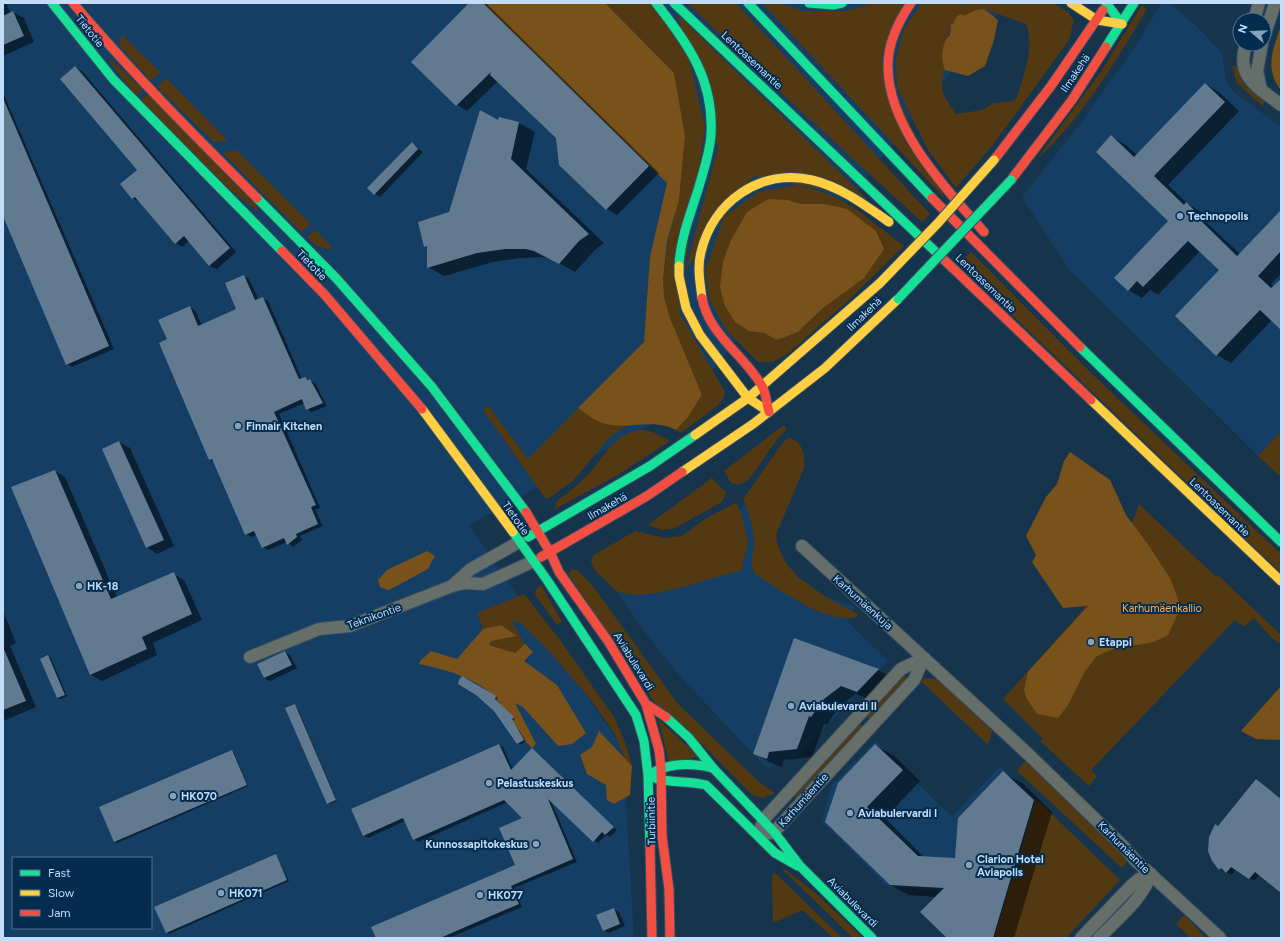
<svg xmlns="http://www.w3.org/2000/svg" width="1284" height="941" font-family="Figtree,sans-serif">
  <rect width="100%" height="100%" fill="#16344c"/>
  <g fill="#143e63" fill-rule="evenodd">
    <path d="M3 3H1006L683 407 469 525 623 748 634 938H3ZM13 858H151V928H13Z"/>
    <path d="M1162 3H1169L1195 25 1222 53 1227 83 1233 91 1281 127V431L1258 456 1069 269 1022 197 1079 125 1132 51Z"/>
    <path d="M789 443 770 548 811 592 854 606 848 622 888 661 799 755 767 768 685 682 650 639 603 572 736 515Z"/>
    <path d="M875 741 952 817 1000 766 1036 799 994 937 947 891 888 887 821 821 832 785Z"/>
  </g>
  <g fill="#533911" fill-rule="evenodd">
    <path d="M605 3H651L689 59 705 127 679 312 725 392 723 399 718 405 681 433 676 430 688 417 702 395 670 318 664 297 663 280 668 241 679 200 685 136 674 73Z"/>
    <path d="M687 3H736L930 214 922 222 792 103Z"/>
    <path d="M762 3H779L803 11H846L874 3H905L881 61 945 199Z"/>
    <path d="M922 3H1053L1068 12 1074 20 1069 40 992 146 956 188 928 150 897 87 896 59 904 29ZM984 9 1026 24C1035 48 1024 73 1017 97L1014 101 993 103 983 110 955 114 954 109 950 108C950 103 948 103 946 99 941 92 941 77 945 70 945 70 943 64 943 64 943 62 950 26 951 24L976 10Z"/>
    <path d="M1142 5 1147 9C1117 59 1081 120 1037 159L1100 73Z"/>
    <path d="M677 14 867 199 754 176 686 269 718 147Z"/>
    <path d="M122 35 160 72 151 81 121 47 119 42Z"/>
    <path d="M110 58 143 90 136 96 110 62Z"/>
    <path d="M1232 66H1238C1239 84 1252 92 1265 102L1262 106 1237 83Z"/>
    <path d="M166 78 228 141 214 142 157 87Z"/>
    <path d="M148 94 259 205 257 211 229 189 140 101Z"/>
    <path d="M236 150 311 224 301 232 223 153Z"/>
    <path d="M798 185 831 195 856 209 904 246 851 298 790 352 773 362H758L727 331 710 301 705 271 724 217 758 192ZM788 200 800 204H825L843 293 823 308 798 332 777 340 764 333 749 331Z"/>
    <path d="M315 230 331 246 330 250 316 246 307 237Z"/>
    <path d="M971 252 1090 372 1281 554V573L959 264Z"/>
    <path d="M488 405 528 459 578 408C593 419 608 425 627 425L610 437 573 481 549 498H545L483 410Z"/>
    <path d="M784 425 787 429 778 438 750 478C744 484 739 486 731 483L724 471Z"/>
    <path d="M644 430 653 432 670 441 616 476 555 509 556 502C569 492 582 482 593 469 609 450 615 432 644 430Z"/>
    <path d="M1281 431V477L1258 456Z"/>
    <path d="M789 438C804 442 805 455 804 468L776 535 778 547 786 563 798 577 827 598 856 613 858 616C831 628 778 588 755 574 748 559 755 554 754 540 753 526 749 511 743 499L784 441Z"/>
    <path d="M712 478 726 493 722 502 673 529 661 530 648 525Z"/>
    <path d="M736 503 742 515 748 542 741 571C707 577 650 603 619 592 614 590 609 584 605 580 598 574 593 570 591 561L594 555 635 531 665 538 682 536 705 519Z"/>
    <path d="M1139 504 1216 577 1218 575 1281 635V644L1274 640 1254 618 1244 627 1235 620 1091 770 1097 776 1089 786 1040 741 1043 739 1003 699 1111 579Z"/>
    <path d="M572 569 578 571 592 585 678 704 759 782 775 793 763 798 752 795 684 726 657 706 568 574Z"/>
    <path d="M541 585 562 622 557 625 535 595 536 589Z"/>
    <path d="M524 594 560 640 614 717 625 742 632 766 625 759 614 733 591 700 549 651 523 625 514 621 512 622 525 644 515 653 489 645 491 641 516 636 501 625 483 629 477 613Z"/>
    <path d="M903 674 908 679 870 720 865 715Z"/>
    <path d="M926 678 936 679 941 682 992 731 988 745 921 681Z"/>
    <path d="M658 719 699 757 669 762Z"/>
    <path d="M858 722 864 727 797 798 792 793Z"/>
    <path d="M1025 761 1125 857 1127 861 1122 868 1017 771Z"/>
    <path d="M1036 799 1120 880 1066 938H994Z"/>
    <path d="M783 868 817 894 863 938H853L782 869Z"/>
    <path d="M774 872 842 938H833L803 910 773 923 772 876Z"/>
    <path d="M1184 915 1206 938H1191L1176 924Z"/>
  </g>
  <g fill="#78521a">
    <path d="M483 3H605L674 73 685 136 679 200 667 241 663 280 664 297 670 318 702 395 688 417 676 430C652 417 627 431 602 423 593 419 586 414 578 408L644 342 650 257 667 183Z"/>
    <path d="M984 9 998 20 994 40 985 66 968 76 945 70C941 60 941 43 950 35L951 24H953L957 16 962 14 964 16 976 10Z"/>
    <path d="M1281 26V90C1264 69 1273 49 1281 26Z"/>
    <path d="M768 199 788 200 800 204H825L847 209 876 231 884 249 864 278 823 308 798 332 777 340 764 333 749 331 735 322 725 306 720 287 723 262 731 240 747 212Z"/>
    <path d="M1070 452 1110 480 1126 515 1147 543 1170 578 1181 607 1168 635 1154 642 1113 649 1097 656 1085 671 1068 705 1058 718 1037 714 1027 699 1024 690 1028 672 1088 606 1063 608 1032 562 1036 555 1026 536 1046 497 1057 484 1064 461Z"/>
    <path d="M427 551 435 556 428 569 389 590 380 587 378 580 387 570Z"/>
    <path d="M501 625 517 636 491 641 489 645 515 653 525 644 533 652 524 661 557 685 586 733 572 744 558 746 523 707 515 703 536 744 532 748C526 742 519 735 514 728 509 721 507 713 502 706 484 680 449 670 419 664L420 661 431 651 457 659 483 629Z"/>
    <path d="M1281 686V740L1256 739 1241 731Z"/>
    <path d="M599 731 632 766 630 795 614 804 607 800 606 785 587 774 580 755 592 747Z"/>
  </g>
  <g fill="#0007">
    <path d="M3 3H6L11 14 13 12 24 18 34 42 3 56Z"/>
    <path d="M471 3 487 4 659 173 617 215 607 209 560 164 557 137 498 81 467 111 457 105Z"/>
    <path d="M75 67 82 71 236 252 217 269 210 266 189 241 182 247 176 243 140 202 133 198 121 185 139 170Z"/>
    <path d="M1205 84 1219 92 1239 111 1168 185 1188 204 1201 212 1208 218 1205 221 1240 254 1281 212V274L1271 284 1274 287 1281 280V328L1272 320 1231 363 1217 355 1220 270 1200 251 1158 295 1150 290 1142 298 1128 290 1169 221 1112 137 1126 145 1137 155Z"/>
    <path d="M3 93 114 349 72 367 67 364 3 214Z"/>
    <path d="M500 118 519 123 535 132 526 169 604 243 595 250 575 272 551 259 542 257 521 258 493 262 444 276 428 267V248L425 246 450 213Z"/>
    <path d="M412 144 423 152 380 197 375 194Z"/>
    <path d="M244 276 249 279 259 300 263 298 268 301 302 379 306 378 315 383 327 406 312 412 307 409 305 403 279 414 320 508 315 510 323 526 300 536 302 540 293 547 287 542 268 550 263 547 257 535 251 537 246 534 214 462 210 460 168 340 190 307 195 310 202 326 238 310Z"/>
    <path d="M119 442 130 448 174 546 157 554 147 547Z"/>
    <path d="M55 471 65 477 117 597 174 574 184 580 202 620 153 643 157 655 102 681 91 675 13 488Z"/>
    <path d="M3 611 16 643 10 646 36 707 3 721Z"/>
    <path d="M795 639 878 670 893 678 873 700 856 694 839 707 827 725 824 724 812 757 784 760 782 767 769 762 754 753Z"/>
    <path d="M285 652 290 655 297 668 270 681 264 678 258 664Z"/>
    <path d="M48 657 51 658 67 696 60 699 57 698Z"/>
    <path d="M462 677 498 698 496 700 515 719 513 721 526 741 520 745 518 743 495 710Z"/>
    <path d="M294 706 297 707 337 801 330 804 328 803Z"/>
    <path d="M499 745 503 747 513 770 532 750 536 752 617 830 610 837 606 835 598 843 551 801 577 862 514 888 522 907 449 938H377L516 865 524 818 508 802 418 842 414 839 405 821 368 838 364 836Z"/>
    <path d="M875 745 894 756 920 781 885 818 925 858 956 859 1003 773 1022 783 1052 812 1014 938H949L936 897 909 895 890 885 826 821Z"/>
    <path d="M232 751 234 753 248 786 117 843 115 841 101 808Z"/>
    <path d="M1256 780 1281 799V892L1260 874 1254 881 1236 869 1232 875 1225 872 1220 869 1210 856 1218 827Z"/>
    <path d="M276 855 289 881 169 934 167 932Z"/>
    <path d="M614 909 619 912 625 926 609 933 604 930Z"/>
  </g>
  <g fill="#627a8f">
    <path d="M469 3H483L649 166 606 210 559 165 556 138 490 75 491 72 456 106 411 62Z"/>
    <path d="M13 11 24 36 3 45V16Z"/>
    <path d="M75 66 230 248 209 266 184 236 175 244 135 197 132 199 120 184 137 170 60 79Z"/>
    <path d="M1205 83 1225 102 1154 176 1184 205 1186 202 1194 210 1192 212 1237 256 1281 210V251L1258 276 1271 288 1281 279V330L1260 310 1216 356 1175 316 1219 270 1188 241 1143 287 1137 281 1128 291 1114 278 1168 221 1096 152 1111 135 1134 157Z"/>
    <path d="M3 98 109 346 66 365 3 216Z"/>
    <path d="M480 110 498 120 499 117 519 122 511 159 589 234 579 241 559 264 534 251 526 249H505L477 253 427 268V246L424 247 418 222 449 212Z"/>
    <path d="M412 142 418 149 374 195 367 188Z"/>
    <path d="M244 275 255 300 263 297 299 379 306 377 307 380 310 379 323 403 306 410 302 399 274 412 316 505 311 507 318 524 296 534 297 537 287 545 284 538 262 548 254 531 245 535 212 459 209 460 159 343 167 339 158 320 190 306 198 326 236 309 225 283Z"/>
    <path d="M119 441 164 540 146 548 102 449Z"/>
    <path d="M55 470 111 599 174 572 192 614 142 637 147 649 90 675 11 487Z"/>
    <path d="M794 638 879 669 857 692 841 686 824 699 811 717 809 716 797 749 769 752 767 759 753 754Z"/>
    <path d="M3 647 26 701 3 710Z"/>
    <path d="M285 651 292 665 264 678 257 664Z"/>
    <path d="M48 655 65 695 57 698 40 659Z"/>
    <path d="M462 676 496 696 495 699 514 717 512 719 524 740 517 744 494 711 476 695 458 684 459 680Z"/>
    <path d="M295 704 336 800 327 804 285 708Z"/>
    <path d="M499 744 511 770 532 748 614 827 605 835 602 832 593 842 548 799 573 859 511 886 519 904 440 938H376L371 927 515 865 499 828 522 818 504 800 413 840 403 818 363 836 351 809Z"/>
    <path d="M875 744 903 770 867 807 918 856 955 858 958 818 1003 771 1034 800 993 938H947L920 912 944 888 890 885 825 822 838 783Z"/>
    <path d="M232 750 247 785 114 842 99 807Z"/>
    <path d="M1256 779 1281 799V893L1255 872 1249 879 1231 867 1226 873 1221 868 1219 870 1212 861 1208 851 1209 837 1215 824 1218 826Z"/>
    <path d="M276 854 287 880 166 933 154 907Z"/>
    <path d="M614 908 620 924 603 931 596 915Z"/>
  </g>
  <g fill="none" stroke-linecap="round" stroke-linejoin="round">
    <defs>
      <g id="street">
        <path d="M1254 20 1259 3"/>
        <path d="M1264 37 1275 3"/>
        <path d="M1246 44C1235 77 1258 87 1281 105"/>
        <path d="M1261 90 1257 71 1262 44"/>
        <path d="M802 546 1027 753 1125 848 1135 860 1220 938"/>
        <path d="M453 585 471 569 519 542"/>
        <path d="M250 657 319 629 350 626 452 586 464 583 483 584 534 561"/>
        <path d="M761 827 764 819 901 669 924 658"/>
        <path d="M766 834 774 832 914 680 924 658"/>
        <path d="M1081 938 1131 886 1139 879 1151 874"/>
        <path d="M1099 938C1117 919 1142 900 1151 874"/>
      </g>
      <g id="fast">
        <path d="M52 3 113 79 282 251"/>
        <path d="M656 3C688 44 714 79 711 134 710 153 703 172 698 190 690 215 680 240 679 266"/>
        <path d="M674 3 939 255"/>
        <path d="M748 3 932 198"/>
        <path d="M809 3 833 5 842 3"/>
        <path d="M1106 3 1122 24"/>
        <path d="M1106 47 1134 3"/>
        <path d="M257 198 336 278 432 387 526 512"/>
        <path d="M1080 347 1281 542"/>
        <path d="M513 532 547 580 636 715 644 741 648 775 650 846"/>
        <path d="M528 537 650 466 695 435"/>
        <path d="M666 717 689 738 713 768 774 832 800 866 872 938"/>
        <path d="M652 773C671 762 692 763 713 768"/>
        <path d="M652 777C669 784 688 780 706 785L775 853 798 866"/>
      </g>
      <g id="slow">
        <path d="M1071 3 1097 20 1122 24"/>
        <path d="M679 266V276L686 308 700 335 748 398 769 412"/>
        <path d="M702 298C700 283 697 267 701 252 713 202 760 168 812 180 841 187 865 205 889 222"/>
        <path d="M1091 400 1281 581"/>
        <path d="M422 409 513 532"/>
        <path d="M695 435 748 398 880 283"/>
        <path d="M682 472 753 424 825 368 898 299"/>
      </g>
      <g id="jam">
        <path d="M73 3C131 72 194 135 257 198"/>
        <path d="M911 3C898 22 888 42 888 65 887 127 946 189 984 232"/>
        <path d="M994 160 1051 86 1103 10"/>
        <path d="M1011 180 1072 100 1106 47"/>
        <path d="M932 198 1080 347"/>
        <path d="M282 251 325 295 422 409"/>
        <path d="M939 255 1091 400"/>
        <path d="M702 298C709 336 747 357 763 388 766 395 767 404 769 412"/>
        <path d="M526 512 550 552 559 572 608 641 646 704 666 717"/>
        <path d="M541 557 647 496 682 472"/>
        <path d="M646 704 659 750 661 767 662 836 669 889 670 938"/>
        <path d="M650 846 652 938"/>
      </g>
    </defs>
    <use href="#street" stroke="#374e62" stroke-width="14"/>
    <use href="#fast" stroke="#374e62" stroke-width="11"/>
    <use href="#slow" stroke="#374e62" stroke-width="11"/>
    <use href="#jam" stroke="#374e62" stroke-width="11"/>
    <use href="#street" stroke="#656e69" stroke-width="12"/>
    <use href="#fast" stroke="#16e098" stroke-width="9"/>
    <use href="#slow" stroke="#ffcf43" stroke-width="9"/>
    <use href="#jam" stroke="#f24e42" stroke-width="9"/>
    <defs>
      <path id="fast-bridge" d="M898 299 1011 180"/>
      <path id="slow-bridge" d="M880 283 938 223 994 160"/>
    </defs>
    <use href="#fast-bridge" stroke="#374e62" stroke-width="11" stroke-linecap="butt"/>
    <use href="#slow-bridge" stroke="#374e62" stroke-width="11" stroke-linecap="butt"/>
    <use href="#fast-bridge" stroke="#16e098" stroke-width="9"/>
    <use href="#slow-bridge" stroke="#ffcf43" stroke-width="9"/>
  </g>
  <g fill="#86a2bc" stroke="#042c4e" stroke-width="1.5">
    <circle cx="1180" cy="216" r="4"/>
    <circle cx="238" cy="426" r="4"/>
    <circle cx="79" cy="586" r="4"/>
    <circle cx="1091" cy="642" r="4"/>
    <circle cx="791" cy="706" r="4"/>
    <circle cx="489" cy="783" r="4"/>
    <circle cx="173" cy="796" r="4"/>
    <circle cx="850" cy="813" r="4"/>
    <circle cx="536" cy="844" r="4"/>
    <circle cx="969" cy="865" r="4"/>
    <circle cx="221" cy="893" r="4"/>
    <circle cx="480" cy="895" r="4"/>
  </g>
  <g text-anchor="middle" stroke-width="4" stroke-linejoin="round" paint-order="stroke">
    <g font-size="11" fill="#c3ddf8" stroke="#042c4e">
      <text transform="translate(90 31) rotate(51)" y="4">Tietotie</text>
      <text transform="translate(752 60) rotate(43)" y="4">Lentoasemantie</text>
      <text transform="translate(1075 73) rotate(-56)" y="4">Ilmakehä</text>
      <text transform="translate(312 265) rotate(46)" y="4">Tietotie</text>
      <text transform="translate(986 283) rotate(44)" y="4">Lentoasemantie</text>
      <text transform="translate(864 314) rotate(-44)" y="4">Ilmakehä</text>
      <text transform="translate(607 506) rotate(-30)" y="4">Ilmakehä</text>
      <text transform="translate(1220 507) rotate(44)" y="4">Lentoasemantie</text>
      <text transform="translate(516 518) rotate(55)" y="4">Tietotie</text>
      <text transform="translate(863 602) rotate(42)" y="4">Karhumäenkuja</text>
      <text transform="translate(374 616) rotate(-20)" y="4">Teknikontie</text>
      <text transform="translate(634 661) rotate(58)" y="4">Aviabulevardi</text>
      <text transform="translate(803 800) rotate(-48)" y="4">Karhumäentie</text>
      <text transform="translate(651 821) rotate(-91)" y="4">Turbiinitie</text>
      <text transform="translate(1124 847) rotate(45)" y="4">Karhumäentie</text>
      <text transform="translate(853 902) rotate(45)" y="4">Aviabulevardi</text>
    </g>
    <g font-size="11" font-weight="bold" fill="#c3ddf8" stroke="#042c4e" text-anchor="start">
      <text x="1188" y="220">Technopolis</text>
      <text x="246" y="430">Finnair Kitchen</text>
      <text x="87" y="590">HK-18</text>
      <text x="1099" y="646">Etappi</text>
      <text x="799" y="710">Aviabulevardi II</text>
      <text x="497" y="787">Pelastuskeskus</text>
      <text x="181" y="800">HK070</text>
      <text x="858" y="817">Aviabulervardi I</text>
      <text x="528" y="848" text-anchor="end">Kunnossapitokeskus</text>
      <text x="977" y="863">Clarion Hotel<tspan x="977" dy="13">Aviapolis</tspan></text>
      <text x="229" y="897">HK071</text>
      <text x="488" y="899">HK077</text>
    </g>
    <g font-size="11" fill="#f8b25c" stroke="#042c4e">
      <text x="1162" y="612">Karhumäenkallio</text>
    </g>
  </g>
  <rect width="1284" height="941" fill="none" stroke="#c3ddf8" stroke-width="8"/>
  <rect x="12" y="857" width="140" height="72" fill="#042c4e" stroke="#507392"/>
  <rect x="20" y="870" width="20" height="6" fill="#16e098" stroke="#507392"/>
  <text x="48" y="877" font-size="12" fill="#c3ddf8">Fast</text>
  <rect x="20" y="890" width="20" height="6" fill="#ffcf43" stroke="#507392"/>
  <text x="48" y="897" font-size="12" fill="#c3ddf8">Slow</text>
  <rect x="20" y="910" width="20" height="6" fill="#f24e42" stroke="#507392"/>
  <text x="48" y="917" font-size="12" fill="#c3ddf8">Jam</text>
  <g transform="translate(1252 32) rotate(289)"><circle r="19" fill="#042c4e" stroke="#507392"/>
  <path d="M0-3L7 15L0 10L-7 15Z" fill="#86a2bc"/>
  <text y="-6" font-size="11" font-weight="bold" text-anchor="middle" fill="#c3ddf8">N</text>
  </g>
</svg>
